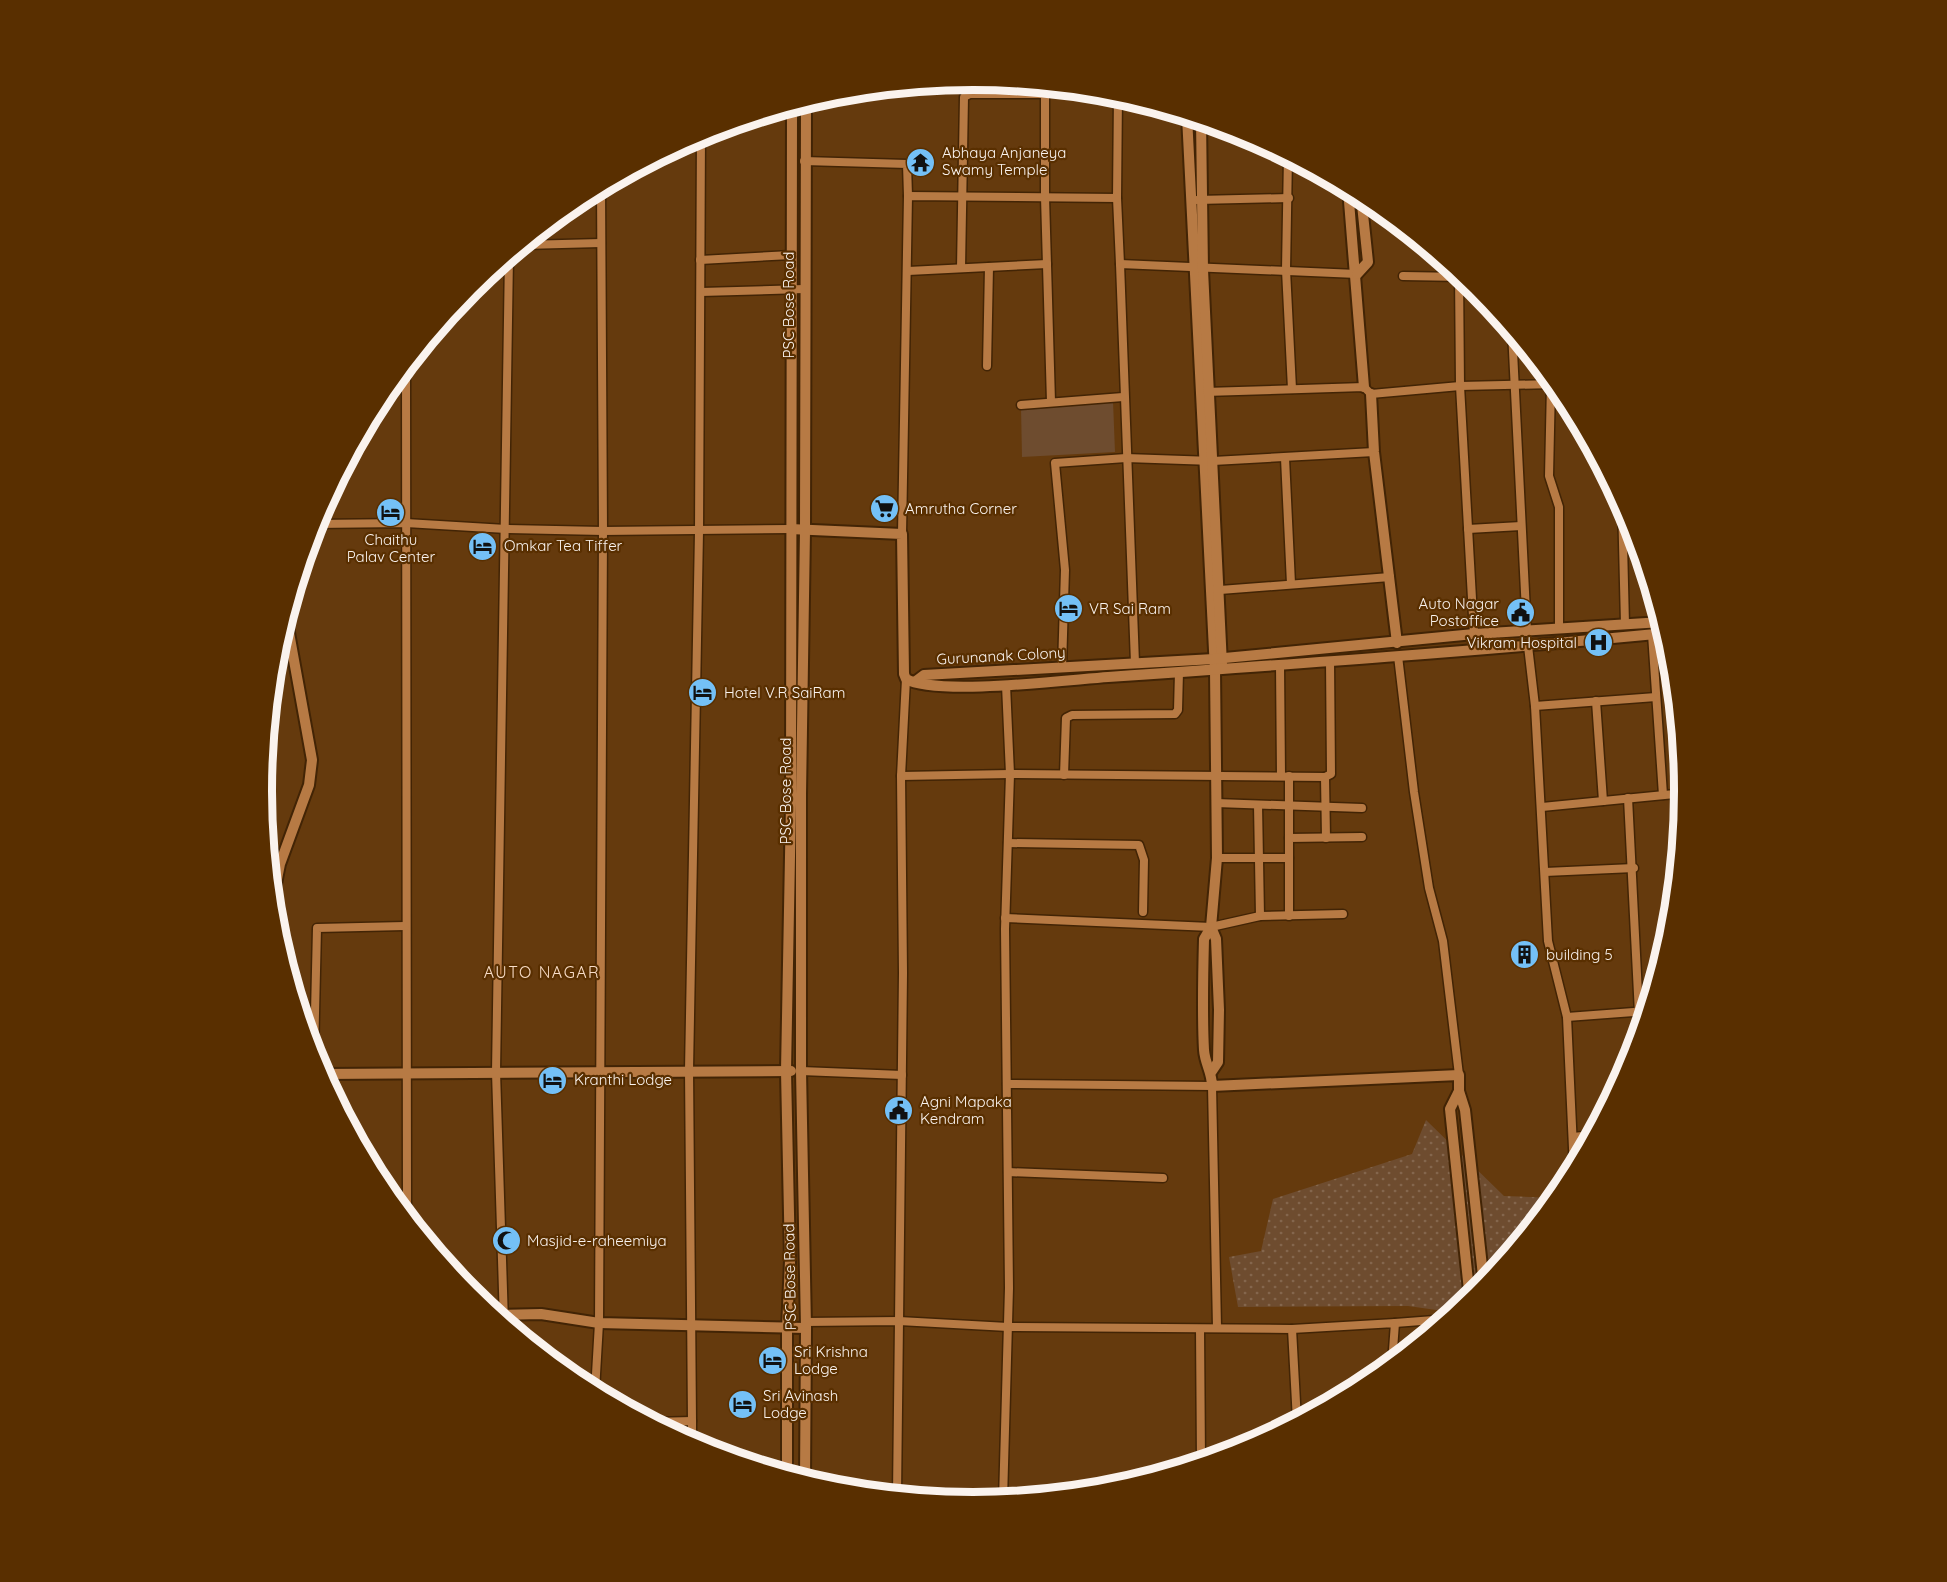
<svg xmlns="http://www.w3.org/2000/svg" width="1947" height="1582" font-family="Quicksand,sans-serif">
  <defs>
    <pattern id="grass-dots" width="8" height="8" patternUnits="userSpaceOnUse" patternTransform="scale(1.5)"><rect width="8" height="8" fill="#6e4c2f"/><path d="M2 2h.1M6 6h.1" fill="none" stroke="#84664d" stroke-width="1.8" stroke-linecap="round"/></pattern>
  </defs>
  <rect width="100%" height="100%" fill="#653a0d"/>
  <path fill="url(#grass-dots)" d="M1426 1120 1504 1196 1555 1198 1476 1294 1452 1315 1451 1312 1408 1306 1238 1307 1229 1257 1261 1251 1273 1199 1412 1154Z"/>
  <path fill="#6e4c2f" d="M1113 401 1115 452 1022 457 1021 408Z"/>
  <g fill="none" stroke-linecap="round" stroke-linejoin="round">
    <defs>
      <g id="minor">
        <path d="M1045 87V197L1051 402"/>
        <path d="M1288 156 1286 270 1292 389"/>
        <path d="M804 161 907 164 908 196"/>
        <path d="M1117 198 1120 264"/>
        <path d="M1197 200 1289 198"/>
        <path d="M523 245 601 243"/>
        <path d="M700 260 791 255"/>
        <path d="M961 268 964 97 970 94H1044"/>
        <path d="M908 271 1047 264"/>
        <path d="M1459 274 1460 386 1474 634"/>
        <path d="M1403 276 1463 277"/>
        <path d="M701 292 804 289"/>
        <path d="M1512 331 1527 632"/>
        <path d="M406 366 407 1216"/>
        <path d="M987 366 989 267"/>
        <path d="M1551 384 1549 476 1559 507V629"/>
        <path d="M1205 392 1364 387 1371 394 1460 386 1555 384"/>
        <path d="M1021 405 1123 397"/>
        <path d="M1285 458 1291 584"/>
        <path d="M1622 503 1625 624"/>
        <path d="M314 524 406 523 506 529 603 531 790 529"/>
        <path d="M1468 529 1521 526"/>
        <path d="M902 534 908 196 1117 198 1118 95"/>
        <path d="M1220 590 1390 577"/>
        <path d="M1652 634 1663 795"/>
        <path d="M1528 646 1535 706 1548 941 1567 1017 1574 1170"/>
        <path d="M1398 656 1414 792 1429 888 1443 941 1459 1075"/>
        <path d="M1135 663 1120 264 1357 274"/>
        <path d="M1280 665 1281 776"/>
        <path d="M1062 667 1065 570 1055 463 1126 458 1213 461 1374 452"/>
        <path d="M1596 701 1603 801"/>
        <path d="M1535 706 1656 697"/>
        <path d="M1064 775 1066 718 1072 715 1175 714 1178 710 1179 672"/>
        <path d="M901 776 1010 774 1325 777"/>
        <path d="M1628 798 1640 1033"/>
        <path d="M1216 803 1362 808"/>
        <path d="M1258 805 1260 916"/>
        <path d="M1542 807 1685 793"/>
        <path d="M1289 838V776"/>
        <path d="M1326 838 1325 777 1331 774 1330 661"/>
        <path d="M1008 843 1139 845 1144 860 1143 912"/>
        <path d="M1217 858H1289"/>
        <path d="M1545 872 1634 868"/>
        <path d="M1289 916V838L1362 837"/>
        <path d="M1005 918 1211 927 1260 916 1343 914"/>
        <path d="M1567 1017 1647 1011"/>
        <path d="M314 1056 317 928 405 926"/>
        <path d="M801 1071 902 1075"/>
        <path d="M331 1074V1091"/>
        <path d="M1007 1084 1212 1086 1217 1327"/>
        <path d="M1573 1137 1592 1135"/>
        <path d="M1008 1172 1163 1178"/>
        <path d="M504 1322 496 1072 509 257"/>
        <path d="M805 1322 899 1321 1008 1327 1292 1329 1297 1421"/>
        <path d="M1395 1323 1447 1319"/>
        <path d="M1200 1329 1201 1462"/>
        <path d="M1292 1329 1395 1323 1392 1363"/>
        <path d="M595 1391 599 1323 603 531 601 187"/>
        <path d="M692 1421 689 1070 699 532 701 134"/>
        <path d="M651 1422 692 1421V1444"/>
        <path d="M897 1495 903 973 901 776 906 679"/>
        <path d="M1003 1500 1009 1288 1005 929 1010 774 1006 685"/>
      </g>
      <g id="tertiary">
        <path d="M1187 116 1215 670 1217 858 1211 927 1204 939C1203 976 1202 1013 1204 1050 1205 1064 1212 1072 1212 1086L1459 1075V1091L1465 1110 1484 1285"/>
        <path d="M1201 120 1203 270 1222 665"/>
        <path d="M1348 189 1364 387"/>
        <path d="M1357 274 1368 262 1361 195"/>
        <path d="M1371 394 1374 452 1397 643"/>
        <path d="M790 529 902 534 904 674 906 679C937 696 1066 680 1108 677 1294 664 1480 651 1666 633"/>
        <path d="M916 681 924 675 1214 659 1474 634 1662 622"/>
        <path d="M273 899 280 864 309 785 312 760 286 616"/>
        <path d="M1211 927 1216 939 1219 1010 1218 1062 1212 1071"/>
        <path d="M322 1074 791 1071"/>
        <path d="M1459 1091 1450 1109 1470 1300"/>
        <path d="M496 1315 541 1314 599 1323 806 1328"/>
        <path d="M787 1474V1329L790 1261 786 1071 791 803 792 106"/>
        <path d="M805 1480 806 1328 801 1071V794L805 531 806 102"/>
      </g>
    </defs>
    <use href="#minor" stroke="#422405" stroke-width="11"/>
    <use href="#tertiary" stroke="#422405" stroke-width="14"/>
    <use href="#minor" stroke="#b77a44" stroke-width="8"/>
    <use href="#tertiary" stroke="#b77a44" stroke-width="10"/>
  </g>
  <defs>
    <symbol id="temple-disc" viewBox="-11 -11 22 22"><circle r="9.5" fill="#74c0f6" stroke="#592f00"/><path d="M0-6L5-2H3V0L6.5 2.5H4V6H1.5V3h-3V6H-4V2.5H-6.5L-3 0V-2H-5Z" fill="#111"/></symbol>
    <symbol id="supermarket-disc" viewBox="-11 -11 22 22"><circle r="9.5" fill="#74c0f6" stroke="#592f00"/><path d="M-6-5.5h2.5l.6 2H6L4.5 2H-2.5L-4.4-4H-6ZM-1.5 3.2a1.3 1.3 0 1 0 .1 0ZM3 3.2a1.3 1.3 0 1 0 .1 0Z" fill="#111"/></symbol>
    <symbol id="hotel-disc" viewBox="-11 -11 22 22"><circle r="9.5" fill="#74c0f6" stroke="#592f00"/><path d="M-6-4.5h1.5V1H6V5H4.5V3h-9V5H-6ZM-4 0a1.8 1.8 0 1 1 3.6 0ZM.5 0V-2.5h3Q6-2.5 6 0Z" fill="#111"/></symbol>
    <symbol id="civic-disc" viewBox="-11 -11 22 22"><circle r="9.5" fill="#74c0f6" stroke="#592f00"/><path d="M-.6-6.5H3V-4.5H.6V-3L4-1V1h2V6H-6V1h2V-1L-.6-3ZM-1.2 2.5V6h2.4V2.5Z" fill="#111"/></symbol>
    <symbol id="hospital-disc" viewBox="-11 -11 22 22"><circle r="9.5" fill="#74c0f6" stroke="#592f00"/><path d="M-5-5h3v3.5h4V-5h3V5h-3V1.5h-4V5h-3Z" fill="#111"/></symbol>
    <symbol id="building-disc" viewBox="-11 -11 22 22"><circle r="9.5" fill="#74c0f6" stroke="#592f00"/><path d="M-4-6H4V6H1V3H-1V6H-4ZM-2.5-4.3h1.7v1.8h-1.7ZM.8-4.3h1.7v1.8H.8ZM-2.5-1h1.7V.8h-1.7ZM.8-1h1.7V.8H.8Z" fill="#111"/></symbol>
    <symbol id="mosque-disc" viewBox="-11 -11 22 22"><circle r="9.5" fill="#74c0f6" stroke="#592f00"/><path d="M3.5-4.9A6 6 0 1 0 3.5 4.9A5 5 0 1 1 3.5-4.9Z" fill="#111"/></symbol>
  </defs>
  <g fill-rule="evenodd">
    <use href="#temple-disc" x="904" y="146" width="33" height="33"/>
    <use href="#supermarket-disc" x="868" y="492" width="33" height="33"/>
    <use href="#hotel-disc" x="374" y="496" width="33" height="33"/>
    <use href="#hotel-disc" x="466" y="530" width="33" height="33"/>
    <use href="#hotel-disc" x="1052" y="592" width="33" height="33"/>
    <use href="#civic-disc" x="1504" y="596" width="33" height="33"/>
    <use href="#hospital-disc" x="1582" y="626" width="33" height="33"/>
    <use href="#hotel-disc" x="686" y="676" width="33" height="33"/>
    <use href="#building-disc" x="1508" y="938" width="33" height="33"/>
    <use href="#hotel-disc" x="536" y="1064" width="33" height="33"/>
    <use href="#civic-disc" x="882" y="1094" width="33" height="33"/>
    <use href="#mosque-disc" x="490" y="1224" width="33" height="33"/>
    <use href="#hotel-disc" x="756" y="1344" width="33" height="33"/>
    <use href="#hotel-disc" x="726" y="1388" width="33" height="33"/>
  </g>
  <g text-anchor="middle" stroke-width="4.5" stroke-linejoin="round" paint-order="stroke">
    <g font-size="15" fill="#faf3ee" stroke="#592f00" text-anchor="start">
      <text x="942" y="158">Abhaya Anjaneya<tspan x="942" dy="17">Swamy Temple</tspan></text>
      <text x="905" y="514">Amrutha Corner</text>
      <text x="391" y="545" text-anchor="middle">Chaithu<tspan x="391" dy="17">Palav Center</tspan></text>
      <text x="504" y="551">Omkar Tea Tiffer</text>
      <text x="1499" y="609" text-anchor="end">Auto Nagar<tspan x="1499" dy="17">Postoffice</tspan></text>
      <text x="1089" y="614">VR Sai Ram</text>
      <text x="1577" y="648" text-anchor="end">Vikram Hospital</text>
      <text x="724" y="698">Hotel V.R SaiRam</text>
      <text x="1546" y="960">building 5</text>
      <text x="574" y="1085">Kranthi Lodge</text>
      <text x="920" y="1107">Agni Mapaka<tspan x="920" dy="17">Kendram</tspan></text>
      <text x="527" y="1246">Masjid-e-raheemiya</text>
      <text x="794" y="1357">Sri Krishna<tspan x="794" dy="17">Lodge</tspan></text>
      <text x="763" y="1401">Sri Avinash<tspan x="763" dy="17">Lodge</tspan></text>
    </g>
    <g font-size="15" fill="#faf3ee" stroke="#592f00">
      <text transform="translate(789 305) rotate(-90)" y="5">PSC Bose Road</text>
      <text transform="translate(1001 656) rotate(-3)" y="5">Gurunanak Colony</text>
      <text transform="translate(786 791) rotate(-90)" y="5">PSC Bose Road</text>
      <text transform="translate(790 1277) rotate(-91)" y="5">PSC Bose Road</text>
    </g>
    <g font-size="16" letter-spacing="1.5" fill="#f8ddc8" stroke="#592f00">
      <text x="542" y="978">AUTO NAGAR</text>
    </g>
  </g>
  <path d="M0 0H1947V1582H0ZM272 791a701 701 0 1 1 1402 0a701 701 0 1 1-1402 0Z" fill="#592f00" fill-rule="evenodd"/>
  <path fill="none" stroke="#faf3ee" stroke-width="8" d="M272 791a701 701 0 1 1 1402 0a701 701 0 1 1-1402 0Z"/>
</svg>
